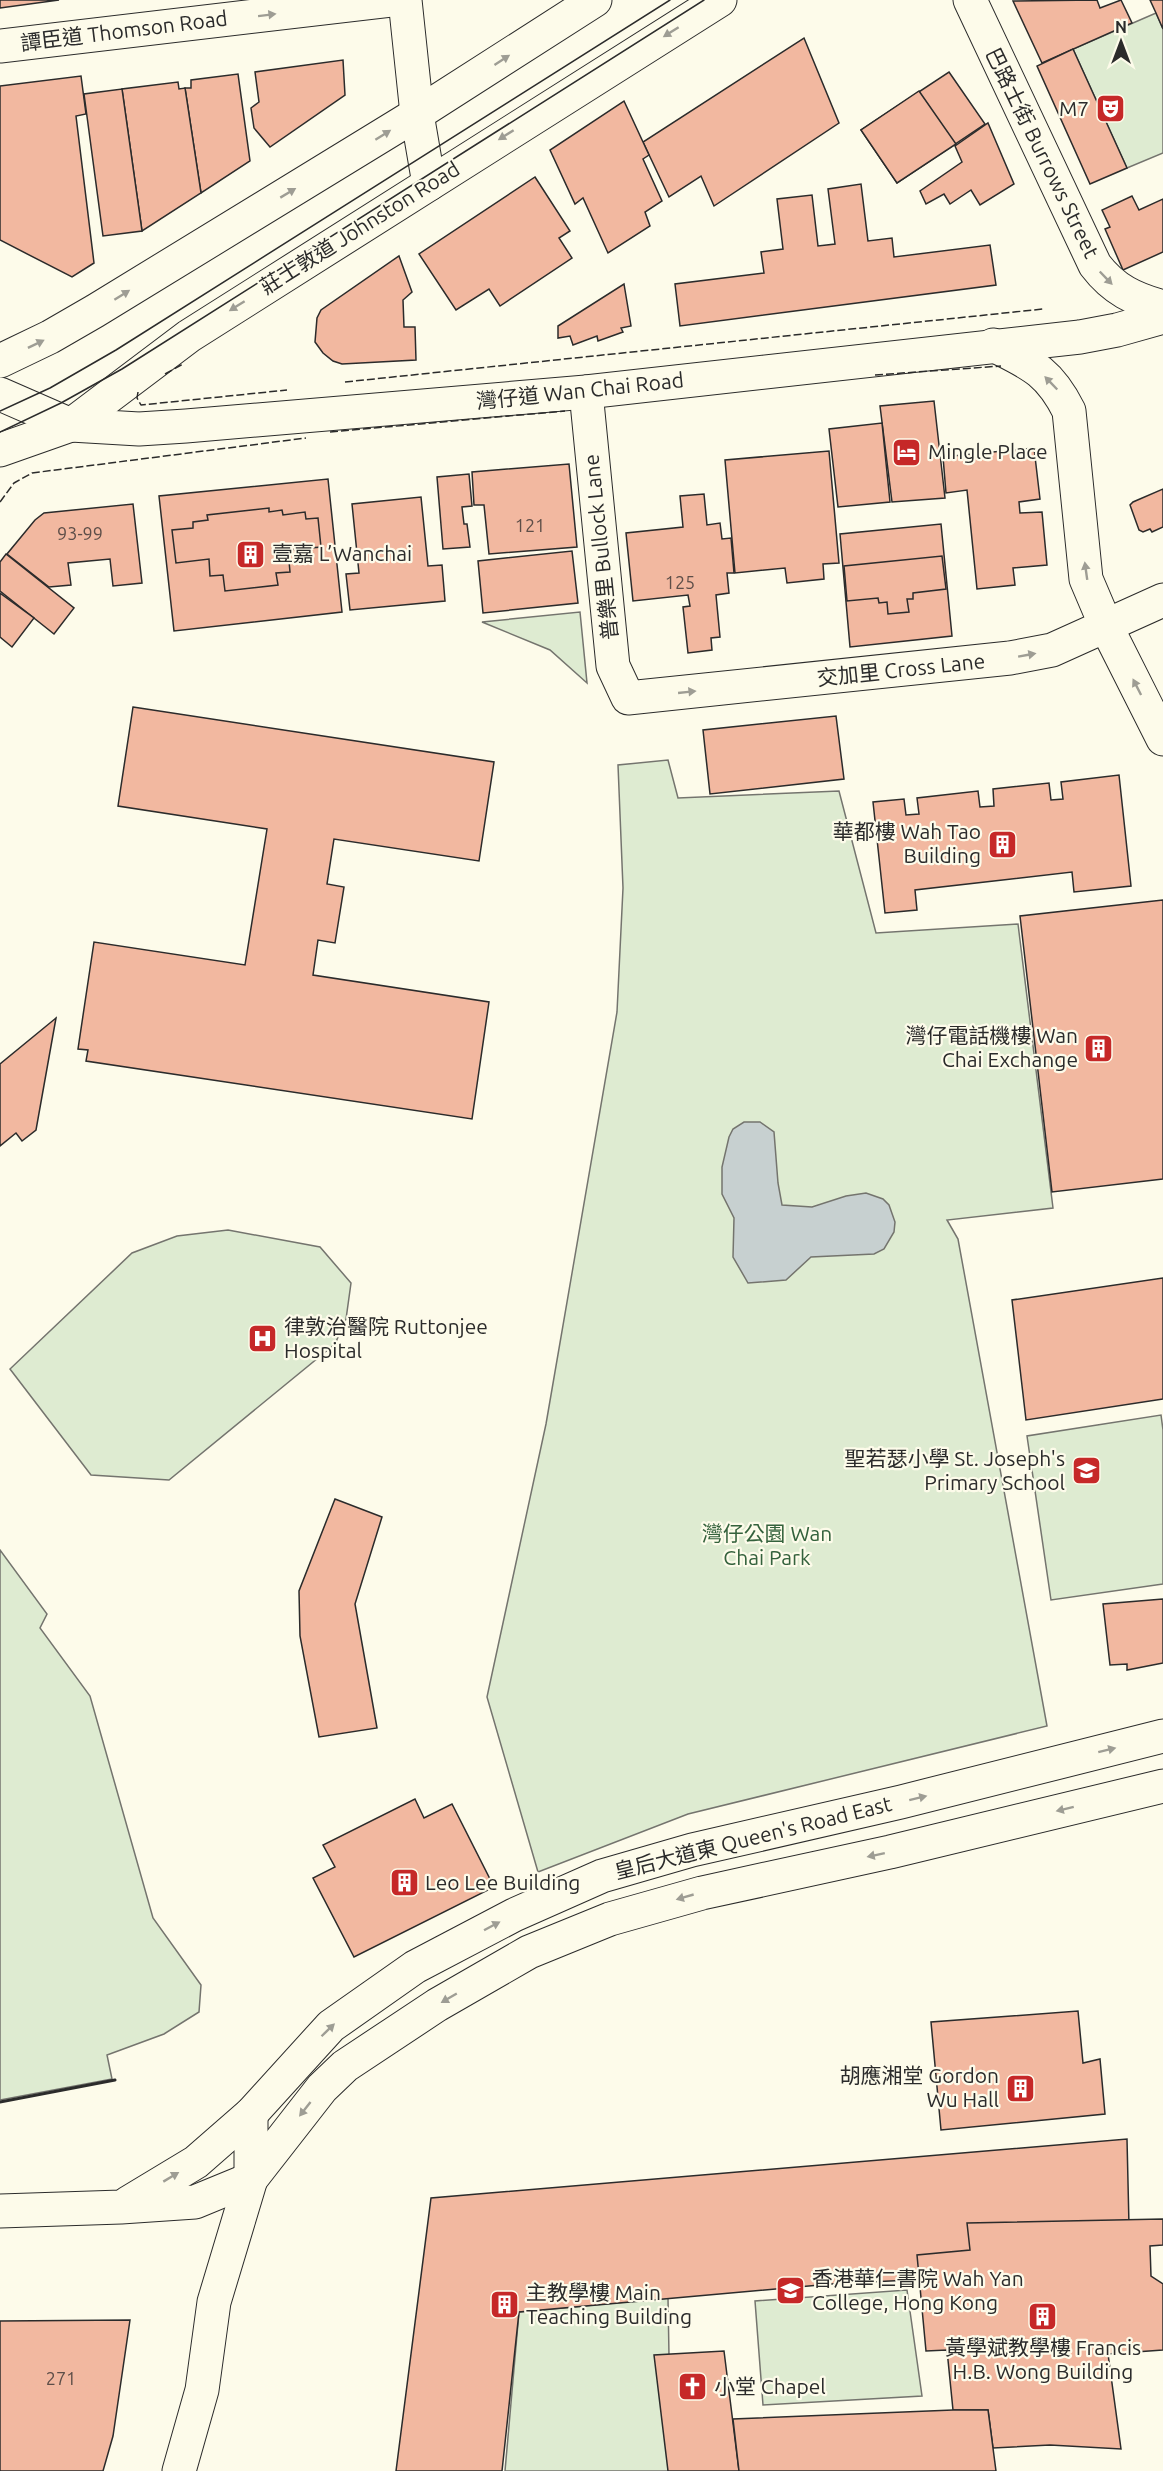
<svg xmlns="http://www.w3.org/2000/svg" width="1163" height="2471" font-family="Ubuntu,'Noto Sans TC',sans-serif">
  <rect width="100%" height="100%" fill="#fdfbea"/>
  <g fill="#deebd1" stroke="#74746e" stroke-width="1.5">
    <path d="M1156 13 1163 29V153L1127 168 1073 49Z"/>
    <path d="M580 612 587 683 550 650 482 622Z"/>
    <path d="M668 760 678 798 839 791 876 933 1018 924 1053 1208 947 1220 958 1239 1047 1726 688 1814 538 1872 487 1697 546 1424 617 1012 623 888 618 765Z"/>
    <path d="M228 1230 320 1247 351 1283 346 1319 335 1344 169 1480 91 1475 10 1369 132 1253 177 1236Z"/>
    <path d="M1161 1415 1163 1430V1584L1051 1600 1027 1436Z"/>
    <path d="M0 1550 47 1614 40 1628 90 1696 153 1918 201 1985 199 2012 164 2034 107 2055 112 2079 0 2100Z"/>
    <path d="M907 2290 922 2396 763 2405 755 2301Z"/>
    <path d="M668 2298 671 2471H505L519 2312Z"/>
  </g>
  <path fill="#c7d0d0" stroke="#74746e" stroke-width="1.5" d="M744 1122H760L774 1132 778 1183 782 1205 812 1207 846 1196 866 1193 883 1199 889 1205 895 1222 894 1232 884 1249 874 1254 811 1257 786 1280 748 1283 733 1257 734 1218 722 1194V1167L729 1137 733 1129Z"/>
  <g fill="#f2b8a0" stroke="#2b2b2b" stroke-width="1.5">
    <path d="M0 0H59L0 8Z"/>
    <path d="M1097 0 1100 8 1121 0 1132 23 1042 63 1013 1Z"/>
    <path d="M1150 0H1163V29L1156 13Z"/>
    <path d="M804 38 839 123 714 206 701 176 669 197 643 142Z"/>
    <path d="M1073 49 1127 168 1090 184 1037 66Z"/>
    <path d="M343 60 345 95 270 147 254 128 251 108 259 102 255 72Z"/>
    <path d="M949 72 985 124 897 183 861 130Z"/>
    <path d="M238 74 250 161 201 193 185 88H191V80Z"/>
    <path d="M81 76 86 114 76 116 94 263 72 277 0 240V86Z"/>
    <path d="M178 82 179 89 185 88 201 193 142 231 122 89Z"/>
    <path d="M122 89 142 231 103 236 84 94Z"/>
    <path d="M919 91 956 144 897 183 861 130Z"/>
    <path d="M624 101 649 155 643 159 662 201 645 212 650 226 608 253 583 198 575 204 550 150Z"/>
    <path d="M988 123 1014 184 980 205 971 190 950 204 944 194 926 204 920 191 962 162 955 146Z"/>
    <path d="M535 177 570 231 559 238 572 258 500 306 489 289 456 310 419 254Z"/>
    <path d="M861 184 868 241 892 238 894 257 990 245 996 285 680 326 675 284 764 273 761 252 783 249 777 199 812 195 818 246 835 244 828 189Z"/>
    <path d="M1132 196 1139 210 1163 199V252L1123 270 1105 229 1110 227 1102 210Z"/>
    <path d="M399 256 412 292 403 300 404 327H415L416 360 342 364 333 361 323 353 315 342 317 318 321 310Z"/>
    <path d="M624 284 631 326 621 328 623 332 598 341 597 336 573 345 570 336 558 338V326Z"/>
    <path d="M934 401 945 498 892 502 880 406Z"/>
    <path d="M882 423 890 502 838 507 829 429Z"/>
    <path d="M1034 448 1040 499 1019 502 1020 513 1042 512 1047 565 1013 568 1015 585 977 589 967 490 946 493 943 457Z"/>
    <path d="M829 451 839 563 823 564 824 579 787 583 785 568 735 573 725 460Z"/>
    <path d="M569 464 577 547 489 554 484 505H474L472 472Z"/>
    <path d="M469 474 472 506 462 507 464 524H467L470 547 443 549 437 477Z"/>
    <path d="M328 479 342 612 174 631 159 496Z"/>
    <path d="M1163 489V527L1152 532 1150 529 1143 532 1139 530 1130 505 1133 502Z"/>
    <path d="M704 494 707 525 720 523 722 539 731 538 734 573H727L729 593 716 595 720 637 711 638 712 650 688 653 683 607 690 606 688 595 633 601 626 533 683 527 680 496Z"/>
    <path d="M421 497 428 566 442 565 445 601 350 610 346 574 359 573 352 504Z"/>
    <path d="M133 504 142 583 113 586 110 559 68 563 71 585 49 587 7 554 35 520 44 513Z"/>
    <path d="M269 508V512L282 510 283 515 305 512 306 519 318 518 321 547 288 550 290 572 276 573 278 585 225 591 223 575 210 576 209 559 176 563 172 530 193 528V522L208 520 207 515Z"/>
    <path d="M941 524 952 636 850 647 840 534Z"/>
    <path d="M572 551 578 603 483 613 478 561Z"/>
    <path d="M6 554 74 608 54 634 0 591V562Z"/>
    <path d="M942 556 946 589 913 593V599H907L909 612 888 614 887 602 879 603 878 598 847 601 844 566Z"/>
    <path d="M0 593 34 618 12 647 0 637Z"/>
    <path d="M133 707 494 762 479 861 334 839 327 884 344 887 335 943 318 940 313 975 489 1002 472 1119 86 1061 88 1050 78 1049 94 942 245 965 267 829 118 806Z"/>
    <path d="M836 716 844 779 710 794 703 730Z"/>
    <path d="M1119 775 1131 886 1074 892 1072 872 915 890 917 910 885 913 873 802 904 799 906 815 919 814 917 798 978 791 980 807 994 806 993 789 1049 783 1051 800 1063 799 1061 782Z"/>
    <path d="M1163 900V1179L1052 1192 1020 916Z"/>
    <path d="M56 1018 36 1130 22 1141 16 1133 0 1146V1064Z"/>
    <path d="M1163 1278V1399L1026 1420 1012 1300Z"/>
    <path d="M335 1499 382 1517 355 1604 377 1728 319 1737 300 1636 299 1591Z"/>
    <path d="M1163 1599V1663L1127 1670V1664L1110 1665 1103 1604Z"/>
    <path d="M415 1799 424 1818 452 1804 494 1887 354 1957 313 1878 335 1867 323 1845Z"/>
    <path d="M1078 2011 1083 2063 1100 2059 1105 2114 941 2130 931 2022Z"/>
    <path d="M1127 2139 1130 2269 831 2284 519 2312 502 2471H396L431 2198Z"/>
    <path d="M1163 2219V2245L1150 2246 1151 2276 1163 2284V2350L1108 2354 1121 2449 1050 2445 993 2448 988 2410H953L947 2350 926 2351 917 2255 970 2250 967 2223Z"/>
    <path d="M130 2320 113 2436 103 2471H0V2321Z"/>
    <path d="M724 2351 739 2471H668L654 2355Z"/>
    <path d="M953 2410H988L996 2471H739L733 2419Z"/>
  </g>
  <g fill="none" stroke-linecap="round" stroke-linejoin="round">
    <defs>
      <g id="minor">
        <path d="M970 0 1095 265C1114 290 1134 299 1163 307"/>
        <path d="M993 345C1031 364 1049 371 1069 411L1086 579 1106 626 1163 739"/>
        <path d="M586 392 613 666 628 698 1010 658 1052 650 1163 600"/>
      </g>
      <g id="tertiary">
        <path d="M405 0 417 114 429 184"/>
        <path d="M0 46 391 0"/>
        <path d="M0 361 50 337 95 311 417 114 595 0"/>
        <path d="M0 394 71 425 139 429 186 426 586 392 1080 337 1117 330 1163 317"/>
        <path d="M0 450 71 425 189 336 720 0"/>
        <path d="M179 2471 202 2390 214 2302 251 2179V2114"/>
      </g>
      <g id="secondary">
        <path d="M128 2203 196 2162 251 2114 331 2026 415 1967 514 1915 602 1876 692 1850 901 1802 1163 1736"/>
        <path d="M0 2211 121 2207 195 2202 251 2179 322 2088 345 2066 437 2005 529 1952 610 1919 702 1893 890 1852 1163 1786"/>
      </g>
    </defs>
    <use href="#minor" stroke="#2b2b2b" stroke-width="35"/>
    <use href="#tertiary" stroke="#2b2b2b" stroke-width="35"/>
    <use href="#secondary" stroke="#2b2b2b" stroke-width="35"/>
    <use href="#minor" stroke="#fdfbea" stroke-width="33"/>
    <use href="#tertiary" stroke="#fdfbea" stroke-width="33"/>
    <use href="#secondary" stroke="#fdfbea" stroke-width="33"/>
    <g stroke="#2b2b2b" stroke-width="1.5">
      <path d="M0 411 50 388 116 350 670 0"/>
      <path d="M0 432 61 403 122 369 704 0"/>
    </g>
    <g stroke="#2b2b2b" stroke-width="1.5" stroke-dasharray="8 3" stroke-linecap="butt">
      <path d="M165 374 183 364"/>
      <path d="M875 375 1001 366"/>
      <path d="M345 382 1043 309"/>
      <path d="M138 392 137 398 141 405 287 390"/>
      <path d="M330 432 565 411"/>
      <path d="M0 502 14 483 32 473 306 438"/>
    </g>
    <path stroke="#2b2b2b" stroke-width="3" d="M0 2102 115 2080"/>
  </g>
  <defs><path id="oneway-solid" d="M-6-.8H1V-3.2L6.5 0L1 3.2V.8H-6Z" transform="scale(1.5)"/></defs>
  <g fill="#9e9d94">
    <use href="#oneway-solid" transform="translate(267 15) rotate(-7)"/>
    <use href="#oneway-solid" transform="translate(671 32) rotate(148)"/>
    <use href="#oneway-solid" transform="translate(502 60) rotate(-33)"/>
    <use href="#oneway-solid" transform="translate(383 135) rotate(-32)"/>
    <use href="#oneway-solid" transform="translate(506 135) rotate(148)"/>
    <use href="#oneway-solid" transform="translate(288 193) rotate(-31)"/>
    <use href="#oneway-solid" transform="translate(1106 278) rotate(46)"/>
    <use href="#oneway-solid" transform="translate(122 295) rotate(-32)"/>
    <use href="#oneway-solid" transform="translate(237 306) rotate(148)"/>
    <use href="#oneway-solid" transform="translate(36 344) rotate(-26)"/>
    <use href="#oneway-solid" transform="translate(1051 383) rotate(-134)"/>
    <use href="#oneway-solid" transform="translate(1086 571) rotate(-98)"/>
    <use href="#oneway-solid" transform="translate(1027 655) rotate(-10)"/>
    <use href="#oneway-solid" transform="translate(1137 687) rotate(-117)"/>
    <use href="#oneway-solid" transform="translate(687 692) rotate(-6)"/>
    <use href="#oneway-solid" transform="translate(1107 1750) rotate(-14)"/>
    <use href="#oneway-solid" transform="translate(918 1798) rotate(-14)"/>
    <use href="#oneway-solid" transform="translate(1065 1809) rotate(166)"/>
    <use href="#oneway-solid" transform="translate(876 1855) rotate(168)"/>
    <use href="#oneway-solid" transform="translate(685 1897) rotate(164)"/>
    <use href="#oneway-solid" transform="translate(492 1926) rotate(-28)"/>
    <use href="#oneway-solid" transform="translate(449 1998) rotate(150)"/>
    <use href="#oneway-solid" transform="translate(328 2030) rotate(-44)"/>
    <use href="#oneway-solid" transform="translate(305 2109) rotate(128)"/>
    <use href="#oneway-solid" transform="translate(171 2177) rotate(-31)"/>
  </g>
  <defs>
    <symbol id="theatre-square" viewBox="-11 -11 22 22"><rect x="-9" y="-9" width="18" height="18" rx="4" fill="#c62828" stroke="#fdfbea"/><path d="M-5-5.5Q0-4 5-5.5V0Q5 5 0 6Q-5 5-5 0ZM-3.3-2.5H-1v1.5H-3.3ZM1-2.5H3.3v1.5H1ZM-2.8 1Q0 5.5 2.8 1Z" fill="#fff"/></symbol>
    <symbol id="hotel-square" viewBox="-11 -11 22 22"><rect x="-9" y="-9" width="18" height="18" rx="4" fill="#c62828" stroke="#fdfbea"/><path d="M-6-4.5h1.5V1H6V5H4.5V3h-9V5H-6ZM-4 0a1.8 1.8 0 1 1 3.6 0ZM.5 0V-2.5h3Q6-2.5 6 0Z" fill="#fff"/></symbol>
    <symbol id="building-square" viewBox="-11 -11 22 22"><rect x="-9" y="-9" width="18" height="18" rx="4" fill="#c62828" stroke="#fdfbea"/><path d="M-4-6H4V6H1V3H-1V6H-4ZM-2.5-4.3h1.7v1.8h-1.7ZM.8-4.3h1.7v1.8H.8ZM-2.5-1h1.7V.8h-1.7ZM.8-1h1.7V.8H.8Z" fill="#fff"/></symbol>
    <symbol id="hospital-square" viewBox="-11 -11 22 22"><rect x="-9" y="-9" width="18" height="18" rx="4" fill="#c62828" stroke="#fdfbea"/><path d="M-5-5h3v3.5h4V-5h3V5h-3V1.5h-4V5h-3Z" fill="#fff"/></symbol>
    <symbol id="school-square" viewBox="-11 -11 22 22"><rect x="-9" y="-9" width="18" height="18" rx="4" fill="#c62828" stroke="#fdfbea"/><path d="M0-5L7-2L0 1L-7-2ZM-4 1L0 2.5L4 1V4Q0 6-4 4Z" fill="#fff"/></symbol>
    <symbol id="church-square" viewBox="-11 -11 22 22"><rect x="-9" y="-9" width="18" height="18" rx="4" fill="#c62828" stroke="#fdfbea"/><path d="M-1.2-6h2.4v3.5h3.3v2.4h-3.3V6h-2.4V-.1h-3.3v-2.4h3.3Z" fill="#fff"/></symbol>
  </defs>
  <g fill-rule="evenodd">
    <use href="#theatre-square" x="1094" y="92" width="33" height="33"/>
    <use href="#hotel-square" x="890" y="436" width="33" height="33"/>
    <use href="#building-square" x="234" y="538" width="33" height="33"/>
    <use href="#building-square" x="986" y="828" width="33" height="33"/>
    <use href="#building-square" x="1082" y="1032" width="33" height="33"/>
    <use href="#hospital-square" x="246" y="1322" width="33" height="33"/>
    <use href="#school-square" x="1070" y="1454" width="33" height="33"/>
    <use href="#building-square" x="388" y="1866" width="33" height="33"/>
    <use href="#building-square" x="1004" y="2072" width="33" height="33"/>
    <use href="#school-square" x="774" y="2274" width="33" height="33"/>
    <use href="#building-square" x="488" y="2288" width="33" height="33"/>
    <use href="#building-square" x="1026" y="2300" width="33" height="33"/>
    <use href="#church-square" x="676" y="2370" width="33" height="33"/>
  </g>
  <g text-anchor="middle" stroke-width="4.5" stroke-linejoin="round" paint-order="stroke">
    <g font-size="18" fill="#5d4e48">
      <text x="530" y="532">121</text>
      <text x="80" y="540">93-99</text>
      <text x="680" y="589">125</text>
      <text x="61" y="2385">271</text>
    </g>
    <g font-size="21" fill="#2b2b2b" stroke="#fdfbea">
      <text transform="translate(124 31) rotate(-7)" y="7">譚臣道 Thomson Road</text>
      <text transform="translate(1042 153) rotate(64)" y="7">巴路士街 Burrows Street</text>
      <text transform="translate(360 228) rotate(-32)" y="7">莊士敦道 Johnston Road</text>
      <text transform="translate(580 391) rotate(-6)" y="7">灣仔道 Wan Chai Road</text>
      <text transform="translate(601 547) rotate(-96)" y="7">普樂里 Bullock Lane</text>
      <text transform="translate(901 670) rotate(-6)" y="7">交加里 Cross Lane</text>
      <text transform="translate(753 1838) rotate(-14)" y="7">皇后大道東 Queen's Road East</text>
    </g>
    <g font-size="21" fill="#2b2b2b" stroke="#fdfbea" text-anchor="start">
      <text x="1089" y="116" text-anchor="end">M7</text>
      <text x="928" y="459">Mingle Place</text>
      <text x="272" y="561">壹嘉 L’Wanchai</text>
      <text x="981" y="839" text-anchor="end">華都樓 Wah Tao<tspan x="981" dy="24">Building</tspan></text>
      <text x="1078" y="1043" text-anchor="end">灣仔電話機樓 Wan<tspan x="1078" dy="24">Chai Exchange</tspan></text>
      <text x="284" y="1334">律敦治醫院 Ruttonjee<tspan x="284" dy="24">Hospital</tspan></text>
      <text x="1065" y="1466" text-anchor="end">聖若瑟小學 St. Joseph's<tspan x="1065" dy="24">Primary School</tspan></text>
      <text x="425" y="1890">Leo Lee Building</text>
      <text x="999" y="2083" text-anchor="end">胡應湘堂 Gordon<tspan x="999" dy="24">Wu Hall</tspan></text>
      <text x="812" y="2286">香港華仁書院 Wah Yan<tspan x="812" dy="24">College, Hong Kong</tspan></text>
      <text x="526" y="2300">主教學樓 Main<tspan x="526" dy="24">Teaching Building</tspan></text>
      <text x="1043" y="2355" text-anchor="middle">黃學斌教學樓 Francis<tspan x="1043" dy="24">H.B. Wong Building</tspan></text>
      <text x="714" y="2394">小堂 Chapel</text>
    </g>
    <g font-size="21" fill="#34623c" stroke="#fdfbea">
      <text x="767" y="1541">灣仔公園 Wan<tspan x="767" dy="24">Chai Park</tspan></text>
    </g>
  </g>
  <g transform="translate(1121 42)" stroke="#fdfbea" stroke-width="4.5" paint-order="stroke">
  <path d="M0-4.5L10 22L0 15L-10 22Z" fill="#2b2b2b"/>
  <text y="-9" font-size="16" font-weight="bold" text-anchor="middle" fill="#2b2b2b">N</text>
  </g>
</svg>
